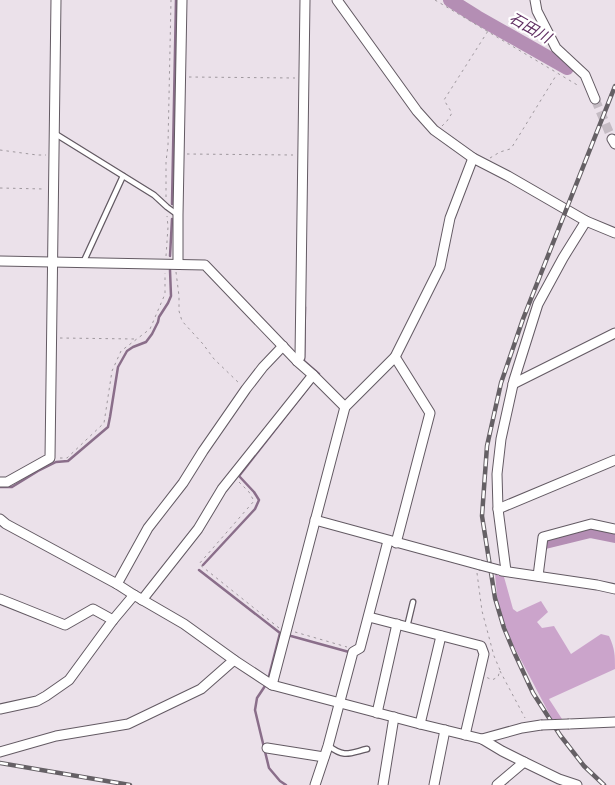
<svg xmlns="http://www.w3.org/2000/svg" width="615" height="785" font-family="Ubuntu,'Noto Sans JP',sans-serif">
  <rect width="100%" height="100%" fill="#ebe1ea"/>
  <path fill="#cba4cb" d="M495 574 504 577 513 609 517 612 541 601 548 612 537 622 542 628 554 626 571 654 601 634 609 636C615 649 615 655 615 669L549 699 562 719H552L512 643 498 606Z"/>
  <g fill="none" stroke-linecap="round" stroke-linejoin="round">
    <g stroke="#8a6e8a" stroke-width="2.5">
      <path d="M172 204 176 0"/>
      <path d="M170 256 172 219"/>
      <path d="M305 307 304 361 319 374"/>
      <path d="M0 487H12L38 471 56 462 68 461 108 427 110 417 118 367 127 351 133 347 146 342 152 334 158 322 159 317 168 303 171 296 170 270"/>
      <path d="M203 565 255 509 259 500 254 492 239 476 311 384"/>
      <path d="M199 570 280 633 269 676"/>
      <path d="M291 636 349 652"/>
      <path d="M265 686 257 698 255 710 260 731 269 768 280 781 286 785"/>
    </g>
    <g stroke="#b48eb4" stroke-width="14">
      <path d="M450 0 477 17 567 68"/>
      <path d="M545 542 590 531 615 536"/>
    </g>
    <path stroke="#c4bbc3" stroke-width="9" stroke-dasharray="9 4.5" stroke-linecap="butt" d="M595 99 612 139"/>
    <defs>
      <g id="lane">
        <path d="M54 133 154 195 167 207 178 215"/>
        <path d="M83 263 123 176"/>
        <path d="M407 627 413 602"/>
        <path d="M329 746C344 758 350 753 367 749"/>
      </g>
      <g id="street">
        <path d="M337 0 417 111 434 130 473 158 508 176 586 221 615 233"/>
        <path d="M535 0 537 11 556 48 585 75 595 99"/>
        <path d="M612 139 615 144"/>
        <path d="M0 261 205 265 297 361 313 375 345 407"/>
        <path d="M178 264V215L182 0"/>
        <path d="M395 357 430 413 396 543"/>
        <path d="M297 361 300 357 305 0"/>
        <path d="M513 384 615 333"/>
        <path d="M0 482H7L50 458 56 0"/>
        <path d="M498 509 497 474 501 439 514 380 538 304 563 258 586 221"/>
        <path d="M0 519 6 524 117 584 134 595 184 624 234 660 272 685 420 724 482 739 502 751 524 762 559 779 577 785"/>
        <path d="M315 520 480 565"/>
        <path d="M502 571 597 585 615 589"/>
        <path d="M506 571 498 509 615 460"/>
        <path d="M538 576 543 537 591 524 615 529"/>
        <path d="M117 584 148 528 183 483 203 451 246 389 263 367 283 346"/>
        <path d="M0 599 65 625 93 609 113 620"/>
        <path d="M142 600 198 529 222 489 313 375"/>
        <path d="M369 617 481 646 484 654 465 735"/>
        <path d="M272 685 345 407 395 357 440 267 450 218 473 158"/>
        <path d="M0 709 37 701 46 696 69 680 113 620 134 595"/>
        <path d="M377 713 397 624"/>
        <path d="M420 724 441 636"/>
        <path d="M569 724 615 722"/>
        <path d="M482 739 522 728 541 725"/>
        <path d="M267 748 324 757"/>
        <path d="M0 752 56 736 128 724 201 689 234 660"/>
        <path d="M315 785 328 746 353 652 360 648 388 541"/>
        <path d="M383 785 394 717"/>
        <path d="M434 785 445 730"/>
        <path d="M497 785 524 762"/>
      </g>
    </defs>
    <use href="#lane" stroke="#635a63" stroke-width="7"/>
    <use href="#street" stroke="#635a63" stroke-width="11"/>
    <g stroke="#9f989e" stroke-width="1" stroke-dasharray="2.5 4" stroke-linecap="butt">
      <path d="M435 0 579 86"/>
      <path d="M189 77 295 78"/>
      <path d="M442 126 447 121 452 113 444 100 488 31"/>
      <path d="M0 150 37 155H46"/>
      <path d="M187 154 293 155"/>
      <path d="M490 158 500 152 510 149 512 147 557 74"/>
      <path d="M0 188 44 189"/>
      <path d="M166 197V162L168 145 171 0"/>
      <path d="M166 256 168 227 167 216"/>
      <path d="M176 272 179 296V311L182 321 203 344 214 359 240 384"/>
      <path d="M60 338 136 339"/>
      <path d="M60 458H67L104 423 112 371 121 351 150 329 165 294V273"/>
      <path d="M239 482 249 492 254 501 199 564 279 628"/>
      <path d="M477 573 482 611 494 656 500 670 498 677 492 680 486 677"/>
      <path d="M295 632 347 647"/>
      <path d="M500 671 525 718"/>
    </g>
    <use href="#lane" stroke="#fff" stroke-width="4.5"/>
    <use href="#street" stroke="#fff" stroke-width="9"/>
    <defs>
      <g id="rail">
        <path d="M0 763 130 785"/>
        <path d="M604 785 584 766 560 735 533 693 514 652 504 628 495 598 482 516 487 446 501 383 523 319 615 86"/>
      </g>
    </defs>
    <use href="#rail" stroke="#656065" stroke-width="4.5"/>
    <use href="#rail" stroke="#fff" stroke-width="2.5" stroke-dasharray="8" stroke-linecap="butt"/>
    <defs>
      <g id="street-bridge">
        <path d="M480 565 499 570"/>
        <path d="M541 725 569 724"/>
      </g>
    </defs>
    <use href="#street-bridge" stroke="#635a63" stroke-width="11" stroke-linecap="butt"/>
    <use href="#street-bridge" stroke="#fff" stroke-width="9"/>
  </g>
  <g text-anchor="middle" stroke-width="4.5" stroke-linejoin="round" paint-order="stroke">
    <g font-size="15" font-style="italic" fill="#602f62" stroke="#fff">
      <text transform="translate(530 28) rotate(30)" y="5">石田川</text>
    </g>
  </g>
</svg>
